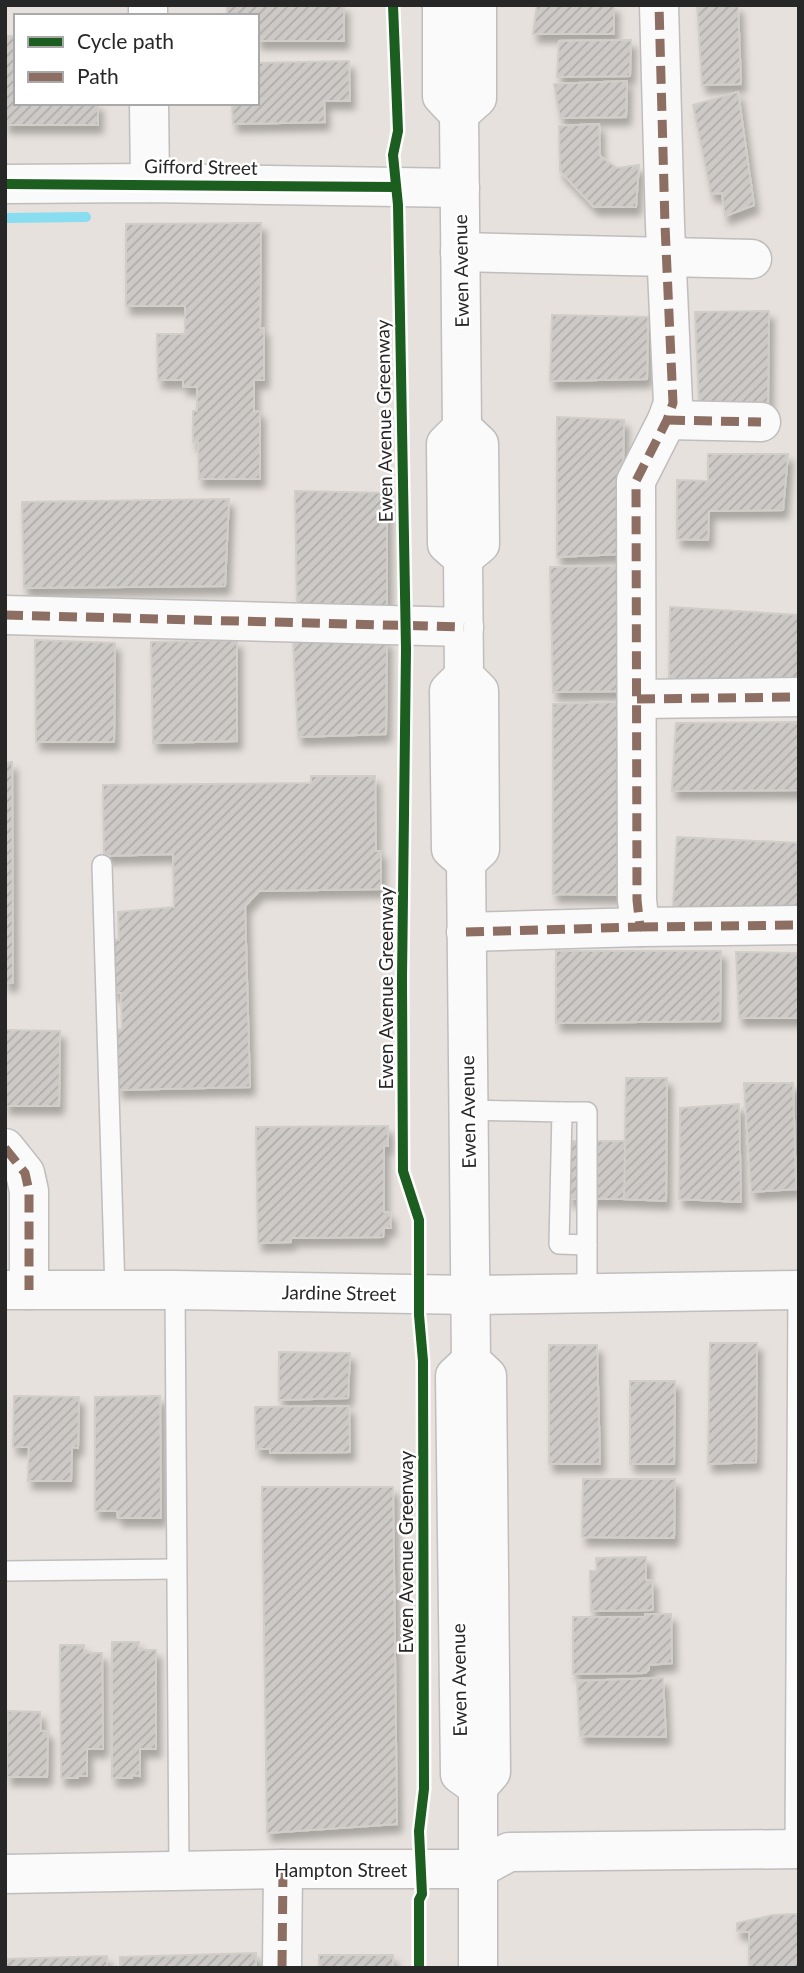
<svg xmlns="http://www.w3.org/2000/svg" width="804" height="1973" font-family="Lato,sans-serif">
  <defs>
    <pattern id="building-hatch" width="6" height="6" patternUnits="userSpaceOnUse" patternTransform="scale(1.75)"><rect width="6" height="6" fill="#ccc9c6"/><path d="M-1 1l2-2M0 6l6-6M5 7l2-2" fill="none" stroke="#afadaa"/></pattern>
    <filter id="shadow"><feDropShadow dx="4.5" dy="8" stdDeviation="3.5" flood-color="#0004"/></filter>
  </defs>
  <rect width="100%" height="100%" fill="#e6e1dc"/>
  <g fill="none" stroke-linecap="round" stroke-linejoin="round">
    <path stroke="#88def0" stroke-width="10" d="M5 218 86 217"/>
  </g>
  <g fill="url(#building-hatch)" stroke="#d1cdc8" stroke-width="2" filter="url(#shadow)">
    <path d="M227 5H344V41H257V16H227Z"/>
    <path d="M537 5H614V34H533Z"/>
    <path d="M697 5H738L741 84 702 85Z"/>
    <path d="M5 36H16V103H98V125H5Z"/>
    <path d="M631 40 630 76 557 77 559 41Z"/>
    <path d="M349 61 350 101H324L325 122 233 124 232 103H257V63Z"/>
    <path d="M627 81 626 117 560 118 554 84Z"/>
    <path d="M738 92 754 205 725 216 722 193 711 194 693 105Z"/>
    <path d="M599 124 600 156 617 168 639 165 636 207H594L560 171 559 126Z"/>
    <path d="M261 223 260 328H264V380H254V411H260V479H199L198 442H193V411H197V387H183V380H158L157 334H185V306H126V224Z"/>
    <path d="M769 311 768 406 699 404 695 312Z"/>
    <path d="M552 315 648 317 647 379 550 381Z"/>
    <path d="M557 417 624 420 621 554 557 557Z"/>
    <path d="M708 454H788L783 510 709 511 708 540 677 539V480L708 481Z"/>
    <path d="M295 491 387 493V608L297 609Z"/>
    <path d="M229 499 225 586 24 588 22 502Z"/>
    <path d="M625 566 628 691 553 692 550 567Z"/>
    <path d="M670 607 799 615V683L669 679Z"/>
    <path d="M293 639 387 640 386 734 298 737Z"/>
    <path d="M35 640 115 643 114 742H36Z"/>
    <path d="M237 640V741L153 743 151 642Z"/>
    <path d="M626 702 625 895 553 894V704Z"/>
    <path d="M799 722V790L672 791 676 723Z"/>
    <path d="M12 762 13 983H5V763Z"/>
    <path d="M311 776H375L376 851H381V889L259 891 245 906 250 1087 118 1090 117 1030 122 1029 121 993H114L112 939 119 940 118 912 174 907 173 854 104 856 103 785 311 783Z"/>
    <path d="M677 837 799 843V910L673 907Z"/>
    <path d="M556 951H721L720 1021 556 1023Z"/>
    <path d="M736 952 799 953V1018H739Z"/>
    <path d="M5 1030 60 1031 59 1106H5Z"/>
    <path d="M626 1078H667L666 1201 624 1199Z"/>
    <path d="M744 1083H793L796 1189 751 1192Z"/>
    <path d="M739 1104 741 1202 679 1199 680 1108Z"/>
    <path d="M388 1126V1146H384V1212H390L391 1228H384L383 1237 291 1238V1242L258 1243 256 1127Z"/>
    <path d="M569 1141H625L624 1199H569Z"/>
    <path d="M710 1343H757L756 1462 708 1464Z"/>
    <path d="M549 1345H597L600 1464H549Z"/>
    <path d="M279 1352 350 1353 348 1398 279 1400Z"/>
    <path d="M630 1381H675L674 1464H630Z"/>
    <path d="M14 1396 79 1397 78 1448 72 1447 71 1481H28L29 1447H13Z"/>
    <path d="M160 1396 161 1518H118L117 1511H95V1397Z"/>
    <path d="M349 1406 350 1452 270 1453V1449H256L255 1407Z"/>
    <path d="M583 1479H675L674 1538 582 1537Z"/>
    <path d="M262 1487H393L397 1824 267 1833Z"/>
    <path d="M646 1557V1580H652L653 1610 591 1611 590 1571H597L596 1558Z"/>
    <path d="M645 1614H671L672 1663 649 1665V1669L645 1673 573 1674V1617H645Z"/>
    <path d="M112 1642H139L138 1650H156V1749H140V1776L132 1775V1778H112Z"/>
    <path d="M60 1645H84V1653H102L103 1749H87V1776H78V1778H61Z"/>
    <path d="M663 1678 666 1737 580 1736 577 1681Z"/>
    <path d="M8 1711 40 1712 41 1731H48L47 1777H7Z"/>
    <path d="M795 1914H799V1968H749V1932L737 1931V1923L773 1915Z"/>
    <path d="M256 1953V1968H120V1957Z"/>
    <rect x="319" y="1955" width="74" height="13"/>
    <path d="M107 1956V1968H5V1959Z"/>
  </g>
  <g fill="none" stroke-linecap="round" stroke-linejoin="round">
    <defs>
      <g id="service">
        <path d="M102 865 115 1291"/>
        <path d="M468 1110 562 1112 559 1244 587 1245"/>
        <path d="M562 1112H587V1293"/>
        <path d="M175 1290 179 1871"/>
        <path d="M5 1571 176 1569"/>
        <path d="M795 1849 798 1290"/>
      </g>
      <g id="minor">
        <path d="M148 5V16"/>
        <path d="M149 103 150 183"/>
        <path d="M5 184 150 183 460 188"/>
        <path d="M460 252 752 259"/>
        <path d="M667 420 761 422"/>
        <path d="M5 615 464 627"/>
        <path d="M637 699 799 697"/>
        <path d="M640 927 799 925"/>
        <path d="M466 932 640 927 637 900 636 481 667 420 673 403 665 225 659 5"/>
        <path d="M5 1148 25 1173 29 1191V1290"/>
        <path d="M5 1290H175L470 1295 799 1290"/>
        <path d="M5 1874 283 1869H478L509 1852 799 1849"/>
        <path d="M282 1968 283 1869"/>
      </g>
      <g id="tertiary">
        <path d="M442 5V96L459 114 462 428 446 444 447 544 463 558 464 676 479 691 480 849 466 862 471 1361 455 1376 460 1774 478 1787"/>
        <path d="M459 114 477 98V5"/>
        <path d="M462 428 479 444 480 544 463 558"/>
        <path d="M464 676 449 691 451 849 466 862"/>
        <path d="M471 1361 487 1376 491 1772 478 1787V1968"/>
      </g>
    </defs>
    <use href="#service" stroke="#bfbdbe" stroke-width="22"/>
    <use href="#minor" stroke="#bfbdbe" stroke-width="41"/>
    <use href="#tertiary" stroke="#bfbdbe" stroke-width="41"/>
    <use href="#service" stroke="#fbfafa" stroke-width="19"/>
    <use href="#minor" stroke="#fbfafa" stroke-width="38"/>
    <use href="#tertiary" stroke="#fbfafa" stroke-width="38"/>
    <g stroke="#8d6e63" stroke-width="9" stroke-dasharray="18 9" stroke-linecap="butt">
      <path d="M667 420 761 422"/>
      <path d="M5 615 464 627"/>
      <path d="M637 699 799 697"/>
      <path d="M640 927 799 925"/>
      <path d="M466 932 640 927 637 900 636 481 667 420 673 403 665 225 659 5"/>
      <path d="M5 1148 25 1173 29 1191V1290"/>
      <path d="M282 1968 283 1869"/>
    </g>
    <defs>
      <g id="cycleway">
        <path d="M393 5 398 131 393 155 398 205 406 649 402 979 403 1171 419 1220V1315L423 1361 424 1789 419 1831 422 1894 419 1900V1968"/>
        <path d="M5 184 396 187"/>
      </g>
    </defs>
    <use href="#cycleway" stroke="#fff" stroke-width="15"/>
    <use href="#cycleway" stroke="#1b5e20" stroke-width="10"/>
  </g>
  <g text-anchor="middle" stroke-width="5" stroke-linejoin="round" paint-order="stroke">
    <g font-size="19" fill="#272727" stroke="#fff">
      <text transform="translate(201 167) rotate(1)" y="7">Gifford Street</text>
      <text transform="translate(461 271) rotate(-91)" y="7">Ewen Avenue</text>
      <text transform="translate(384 421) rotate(-91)" y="7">Ewen Avenue Greenway</text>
      <text transform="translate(386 988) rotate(-90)" y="7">Ewen Avenue Greenway</text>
      <text transform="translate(468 1112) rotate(-91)" y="7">Ewen Avenue</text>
      <text transform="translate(339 1293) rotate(1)" y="7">Jardine Street</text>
      <text transform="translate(406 1552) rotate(-90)" y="7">Ewen Avenue Greenway</text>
      <text transform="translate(459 1680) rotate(-91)" y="7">Ewen Avenue</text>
      <text x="341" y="1877">Hampton Street</text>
    </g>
  </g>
  <rect width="804" height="1973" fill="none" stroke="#272727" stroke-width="14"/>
  <rect x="14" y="14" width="245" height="91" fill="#ffffff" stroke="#a9a9a9" stroke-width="2"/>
  <rect x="28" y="37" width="35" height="10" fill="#1b5e20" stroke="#a9a9a9" stroke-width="2"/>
  <text x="77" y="49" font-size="21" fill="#272727">Cycle path</text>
  <rect x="28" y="72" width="35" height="10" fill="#8d6e63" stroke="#a9a9a9" stroke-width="2"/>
  <text x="77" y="84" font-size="21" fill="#272727">Path</text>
</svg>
